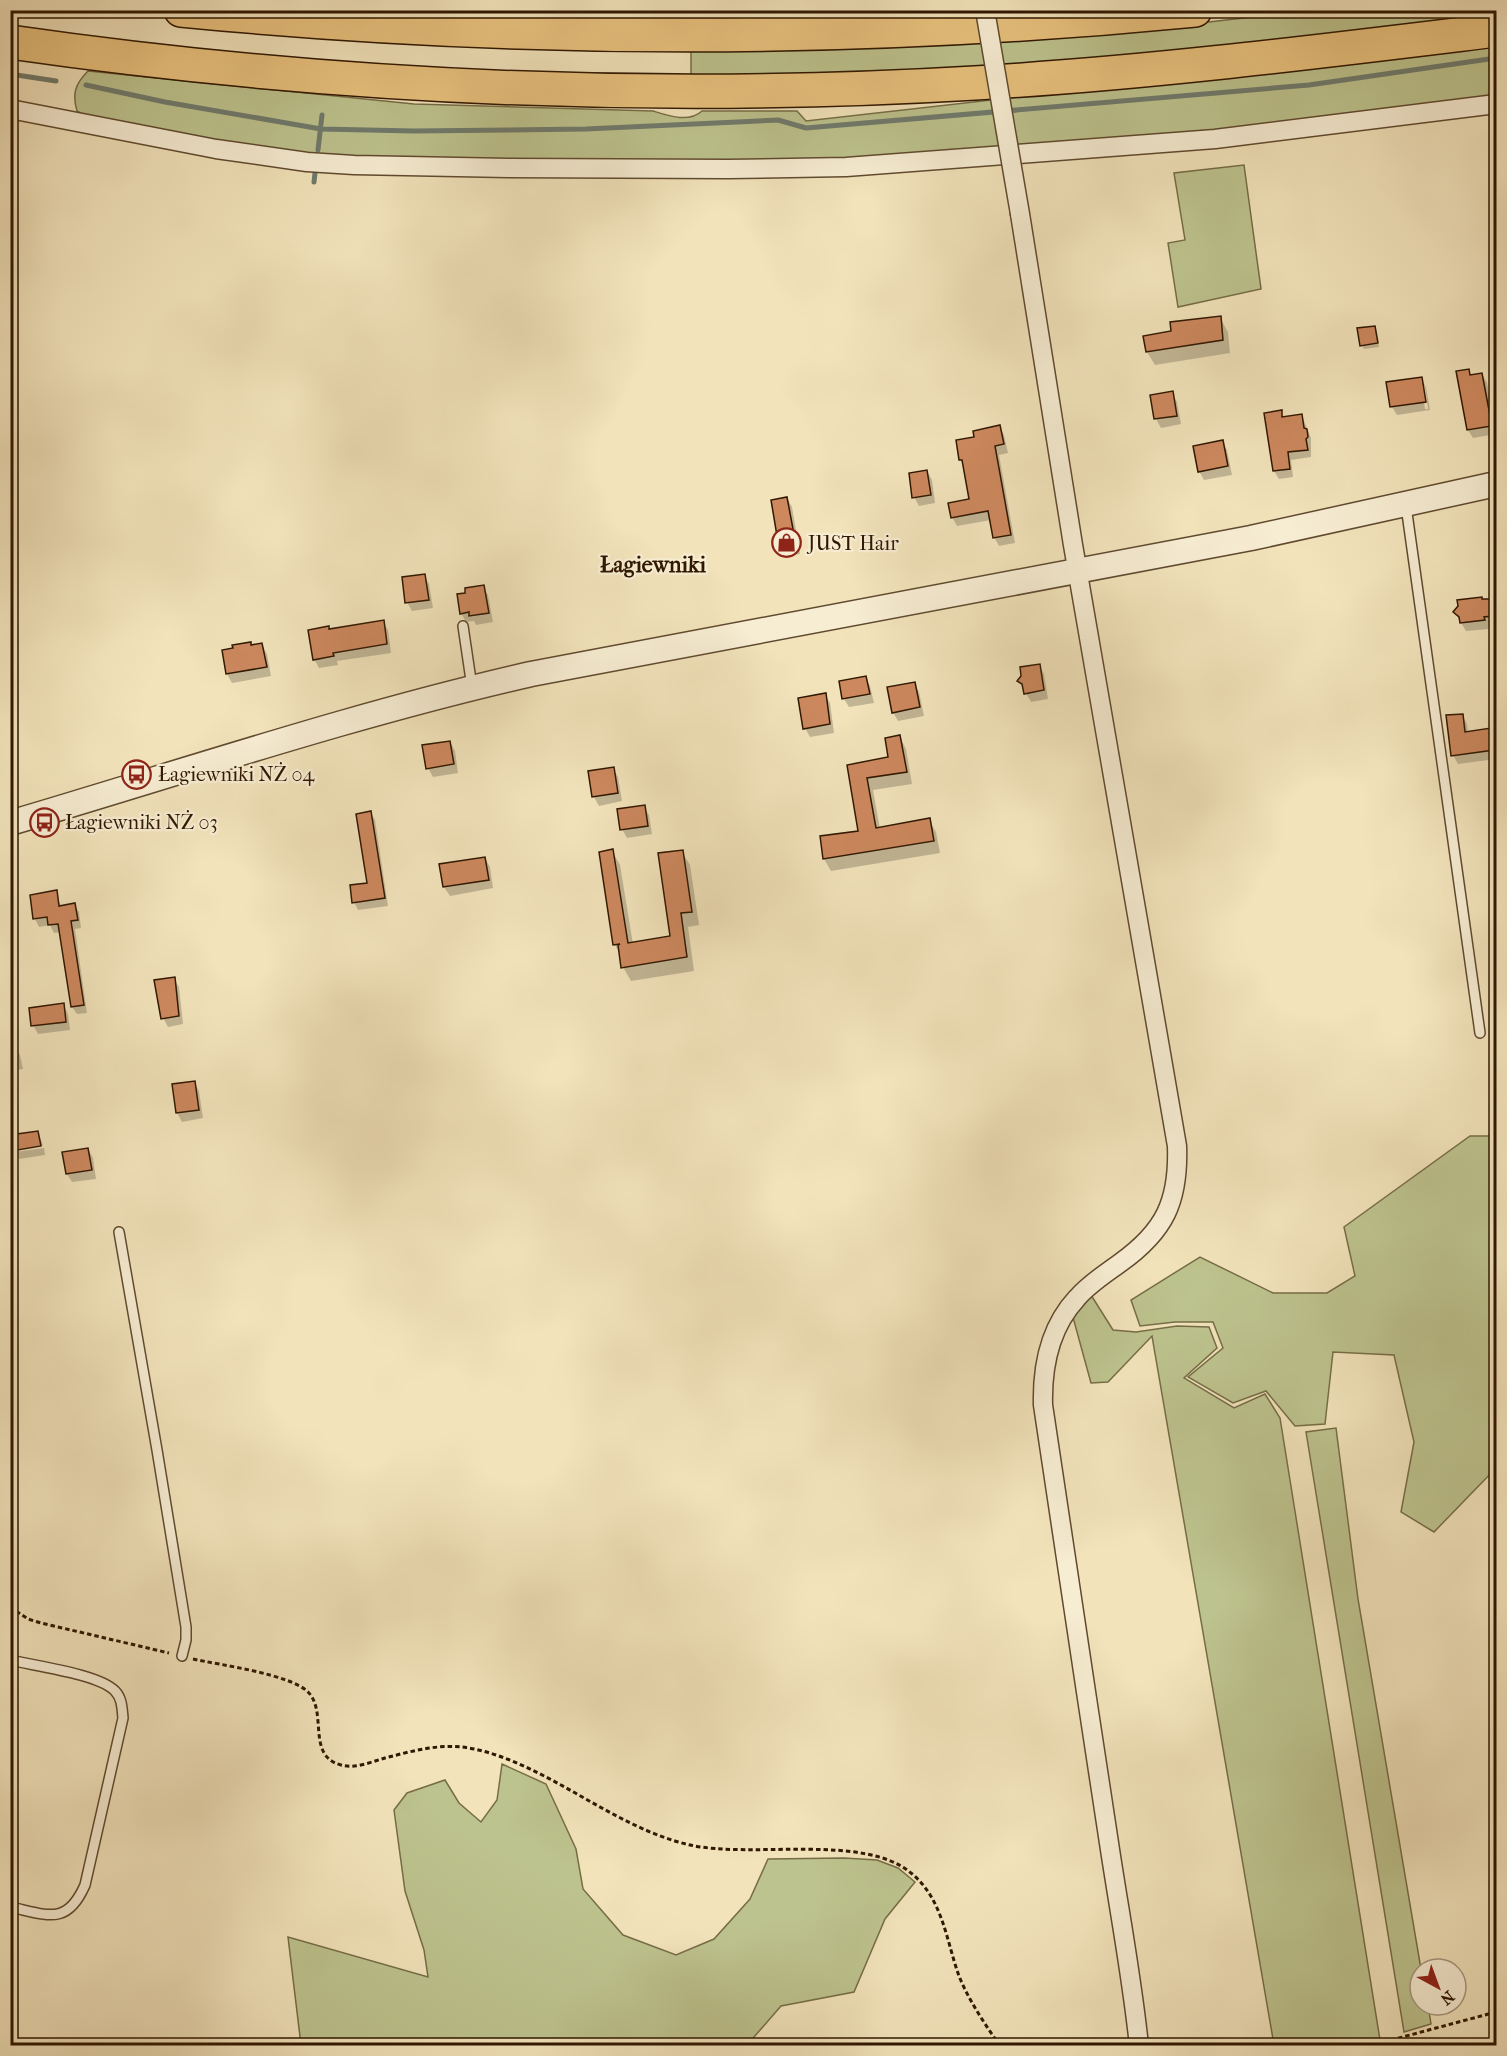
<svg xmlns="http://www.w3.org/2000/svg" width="1507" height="2056" font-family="'IM FELL French Canon',serif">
  <rect width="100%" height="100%" fill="#f2e3bb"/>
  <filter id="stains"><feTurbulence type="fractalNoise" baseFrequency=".00333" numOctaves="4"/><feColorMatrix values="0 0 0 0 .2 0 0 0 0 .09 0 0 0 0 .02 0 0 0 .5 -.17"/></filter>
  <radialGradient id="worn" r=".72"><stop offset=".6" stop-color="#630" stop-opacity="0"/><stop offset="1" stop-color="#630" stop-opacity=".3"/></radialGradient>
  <g fill="#bdc38e" stroke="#766d47" stroke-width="1.5">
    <path d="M1312 10 1496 11V19L1054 68 691 81V46L1200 23Z"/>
    <path d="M1496 43V95L1286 123 1107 140 854 160 468 161 308 156 89 118 77 111C72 94 75 84 88 71L414 104 653 111C669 116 689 123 702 111H797L806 121Z"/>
    <path d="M1244 165 1261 289 1178 307 1168 243 1185 240 1174 173Z"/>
    <path d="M1470 1136H1496V1468L1434 1532 1401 1512 1414 1442 1394 1355 1333 1352 1325 1424 1295 1426 1266 1391 1233 1403 1188 1377 1223 1348 1213 1322H1175L1140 1326 1131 1300 1200 1257 1273 1293H1327L1355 1276 1344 1227Z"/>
    <path d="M1091 1295 1113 1330 1136 1332 1177 1326 1209 1327 1217 1348 1184 1378 1234 1408 1265 1394 1280 1418 1380 2040 1360 2045H1274L1152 1336 1108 1382 1091 1383 1071 1310Z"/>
    <path d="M1336 1428 1358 1599 1421 1969 1420 2005H1428L1431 2024 1404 2032 1306 1432Z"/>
    <path d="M502 1764 546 1784 576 1849 583 1889 623 1935 676 1955 714 1939 750 1899 768 1859 844 1858 877 1860 898 1868 915 1882 885 1919 854 1992 781 2006 747 2045H301L288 1937 428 1977 424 1950 405 1891 394 1810 407 1793 445 1780 459 1803 481 1822 497 1800Z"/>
  </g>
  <g fill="#0003" fill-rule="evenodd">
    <path d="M1220 318 1228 332 1230 353 1155 365 1147 352 1173 333Z"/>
    <path d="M1374 328 1379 347 1364 349 1362 345Z"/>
    <path d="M1468 370 1472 376 1482 374 1487 383 1496 434 1473 438 1468 430Z"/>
    <path d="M1421 379 1426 387 1430 410 1397 415 1392 407ZM1422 386H1425L1428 409H1425Z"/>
    <path d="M1172 393 1177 402 1181 424 1161 428 1156 419Z"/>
    <path d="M1281 412 1284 418 1302 416 1311 438V457L1291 460 1293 477 1279 479 1274 471Z"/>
    <path d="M999 426 1004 435 1008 453 999 455 1015 543 999 546 994 537 991 520 957 526 952 517 971 500 965 467 961 460 976 438Z"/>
    <path d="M1222 442 1227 450 1232 475 1204 480 1199 471Z"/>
    <path d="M927 471 932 480 935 503 919 506 914 497Z"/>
    <path d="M787 498 792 507 800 554 786 556 781 548Z"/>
    <path d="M424 576 429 584 433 608 412 611 407 602Z"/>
    <path d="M483 586 488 595 493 622 476 625 474 621 466 622 461 613Z"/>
    <path d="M1490 600 1495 609 1496 625 1488 626 1489 629 1466 631 1455 613 1482 601Z"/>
    <path d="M383 622 388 630 391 653 337 661 338 665 319 668 314 659 330 630Z"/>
    <path d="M262 645 267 654 271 676 232 683 227 674 251 646Z"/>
    <path d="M1039 665 1044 674 1048 699 1031 702 1019 681Z"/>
    <path d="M865 677 870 686 874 703 849 707 844 699 841 682Z"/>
    <path d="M914 683 919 692 924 716 898 721 893 712Z"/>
    <path d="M825 695 830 703 834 733 810 737 805 728Z"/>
    <path d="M1462 715 1467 724 1468 733 1496 729V759L1458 764 1453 755Z"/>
    <path d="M900 737 906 749 912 784 873 790 880 829 929 820 936 832 940 853 831 871 824 859 860 833 848 766 890 758Z"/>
    <path d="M450 742 455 751 458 773 433 777 428 768Z"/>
    <path d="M613 768 618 777 622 801 599 806 594 797Z"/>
    <path d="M644 807 649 815 652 834 627 838 622 829Z"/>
    <path d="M370 812 375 820 388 906 358 910 354 902 369 884Z"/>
    <path d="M612 851 620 865 633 944 671 938 682 852 690 865 699 925 688 927 694 971 631 981 623 967 621 956 615 945Z"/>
    <path d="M485 858 490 867 493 888 450 896 444 887 441 866Z"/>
    <path d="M56 892 61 907 74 905 79 912 81 928 75 929 87 1013 77 1014 72 1007 61 932 54 933 50 925 39 927 35 919 31 896Z"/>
    <path d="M174 979 179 987 183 1024 168 1027 163 1018Z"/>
    <path d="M63 1005 68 1014 70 1030 38 1034 33 1025Z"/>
    <path d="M15 1046 20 1055 23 1069 10 1071V1047Z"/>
    <path d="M194 1082 199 1091 203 1118 182 1122 177 1113 173 1085Z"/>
    <path d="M38 1133 43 1145 15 1149V1152L11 1137Z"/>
    <path d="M44 1148 45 1155 19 1159 15 1152Z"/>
    <path d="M88 1149 93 1158 96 1179 72 1182 67 1174Z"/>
  </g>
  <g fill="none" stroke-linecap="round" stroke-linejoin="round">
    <g stroke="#707b6d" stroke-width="5">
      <path d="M708 10 740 12 799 10"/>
      <path d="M10 74 56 81"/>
      <path d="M86 85 165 102 321 129 414 131 586 129 778 120 806 128 1309 85 1496 58"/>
      <path d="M318 150 322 115"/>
      <path d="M314 182 315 173"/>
    </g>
  </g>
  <g fill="#cd885e" stroke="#2f1700" stroke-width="1.5">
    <path d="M1221 316 1223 340 1146 352 1143 336 1171 331 1170 322Z"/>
    <path d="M1375 326 1378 343 1360 346 1357 328Z"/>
    <path d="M1469 369 1470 375 1482 373 1492 426 1467 430 1456 371Z"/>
    <path d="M1422 377 1426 402 1390 407 1386 382Z"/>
    <path d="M1173 391 1177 416 1154 419 1150 395Z"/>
    <path d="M1282 410V417L1302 414 1304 428 1307 429 1308 437 1306 439 1308 450 1288 452 1290 469 1273 471 1264 413Z"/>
    <path d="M1000 425 1004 444 995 446 1011 535 993 538 988 511 951 518 948 503 969 499 962 460H959L956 440 974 437 973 431Z"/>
    <path d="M1223 440 1228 466 1198 472 1193 446Z"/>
    <path d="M927 470 931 495 912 498 909 473Z"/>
    <path d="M787 497 796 545 779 548 771 500Z"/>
    <path d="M425 574 429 600 405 603 402 577Z"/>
    <path d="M484 585 489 613 469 616V612L460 614 457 594 465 593V588Z"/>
    <path d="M1482 597V599H1491L1493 616 1484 617 1485 620 1460 623 1459 617 1453 612 1458 606 1457 600Z"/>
    <path d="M384 620 387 644 333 653 334 656 313 660 308 630 329 626V629Z"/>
    <path d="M251 642V645L262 643 267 667 226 674 222 650 233 648 232 645Z"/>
    <path d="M1040 664 1044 690 1024 694 1022 684 1017 681 1021 676 1020 667Z"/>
    <path d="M866 676 870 694 842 699 839 681Z"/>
    <path d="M915 682 920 707 892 713 887 687Z"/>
    <path d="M826 693 830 724 803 729 798 698Z"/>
    <path d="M1463 714 1465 732 1491 728 1494 750 1451 756 1446 715Z"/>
    <path d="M900 735 907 772 867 778 876 828 930 818 934 841 823 859 820 836 858 831 847 765 888 757 885 738Z"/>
    <path d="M450 741 454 764 426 769 422 745Z"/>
    <path d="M614 767 618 793 592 797 588 771Z"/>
    <path d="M645 805 648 826 620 830 617 809Z"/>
    <path d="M371 811 385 898 352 903 350 885 367 883 356 814Z"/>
    <path d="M613 849 628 943 670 936 658 853 683 850 692 912 681 913 687 957 621 968 618 945 620 944 613 945 599 852Z"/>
    <path d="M485 857 489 880 443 887 439 864Z"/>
    <path d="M57 890 59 906 75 903 78 920 71 921 84 1005 71 1007 58 924 48 925 47 917 33 919 30 895Z"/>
    <path d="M175 977 179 1016 161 1019 154 980Z"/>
    <path d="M64 1003 66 1022 31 1026 29 1008Z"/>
    <path d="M195 1081 199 1110 176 1113 172 1084Z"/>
    <path d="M38 1131 41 1146 12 1151 10 1135Z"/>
    <path d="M88 1148 92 1170 66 1174 62 1152Z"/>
  </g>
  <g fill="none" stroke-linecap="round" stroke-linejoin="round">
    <defs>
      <g id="service">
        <path d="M1406 506 1480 1033"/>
        <path d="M463 626 472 687"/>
        <path d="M119 1232 157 1450 186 1627V1640L182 1656"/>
        <path d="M10 1660C35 1666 99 1674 115 1691 122 1698 122 1708 123 1718L85 1885C67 1926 48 1915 10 1907"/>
      </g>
      <g id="minor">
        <path d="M10 109 216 149 307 162 354 165 509 168 728 169 846 167 1215 139 1496 104"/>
        <path d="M1020 214 1073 545 1177 1146C1179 1201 1165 1231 1120 1263 1105 1274 1089 1284 1077 1298 1050 1327 1042 1367 1043 1405 1064 1551 1087 1697 1109 1843 1119 1910 1132 1977 1139 2046"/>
      </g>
      <path id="tertiary" d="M10 823C183 772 355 714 531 674L1251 538 1496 484"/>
      <g id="motorway">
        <path d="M181 10C518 43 857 43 1195 10"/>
        <path d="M10 42C330 88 653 102 975 83 1149 73 1323 51 1496 30"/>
      </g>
    </defs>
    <use href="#service" stroke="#604a2f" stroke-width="12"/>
    <use href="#minor" stroke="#604a2f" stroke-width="21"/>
    <use href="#tertiary" stroke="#604a2f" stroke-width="27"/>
    <use href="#motorway" stroke="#2f1700" stroke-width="36"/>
    <g stroke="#2f1700" stroke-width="3" stroke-dasharray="4.5 3" stroke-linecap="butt">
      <path d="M10 1607 28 1619 41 1623 169 1653"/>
      <path d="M193 1659C220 1665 290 1674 308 1692 328 1712 306 1756 341 1765 355 1769 371 1762 385 1758 412 1751 441 1743 469 1748 546 1762 611 1827 690 1845 752 1859 864 1833 911 1873 943 1899 946 1940 959 1976 969 2001 985 2024 1000 2046"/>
      <path d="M1369 2046 1496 2012"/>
    </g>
    <use href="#service" stroke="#f7edd3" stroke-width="9"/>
    <use href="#minor" stroke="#f7edd3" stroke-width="18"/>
    <use href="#tertiary" stroke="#f7edd3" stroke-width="24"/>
    <use href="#motorway" stroke="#e9c27e" stroke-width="33"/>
    <defs>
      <path id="minor-bridge" d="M985 10 1020 214"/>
    </defs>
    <use href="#minor-bridge" stroke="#604a2f" stroke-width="21" stroke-linecap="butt"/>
    <use href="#minor-bridge" stroke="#f7edd3" stroke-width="18"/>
  </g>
  <defs>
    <symbol id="shop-ring" viewBox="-11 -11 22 22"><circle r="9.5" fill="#f7edd3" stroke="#8f2418" stroke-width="1.5"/><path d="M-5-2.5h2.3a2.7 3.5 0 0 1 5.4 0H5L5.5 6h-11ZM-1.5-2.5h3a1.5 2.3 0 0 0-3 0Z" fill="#8f2418"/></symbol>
    <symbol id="bus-ring" viewBox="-11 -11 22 22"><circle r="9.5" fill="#f7edd3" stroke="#8f2418" stroke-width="1.5"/><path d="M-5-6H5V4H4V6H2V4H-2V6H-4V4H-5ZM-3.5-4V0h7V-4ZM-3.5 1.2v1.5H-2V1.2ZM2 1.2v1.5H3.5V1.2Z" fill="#8f2418"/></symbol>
  </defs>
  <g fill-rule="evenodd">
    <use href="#shop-ring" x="770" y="526" width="33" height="33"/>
    <use href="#bus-ring" x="120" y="758" width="33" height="33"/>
    <use href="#bus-ring" x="28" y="806" width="33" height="33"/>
  </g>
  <g text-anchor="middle" stroke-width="4.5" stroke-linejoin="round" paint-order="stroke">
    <g font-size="20" fill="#2f1700" stroke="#f7edd3" text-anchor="start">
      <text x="808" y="550">JUST Hair</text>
      <text x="158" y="781">Łagiewniki NŻ 04</text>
      <text x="65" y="829">Łagiewniki NŻ 03</text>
    </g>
    <g font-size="22" font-weight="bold" fill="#2f1700" stroke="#f7edd3">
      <text x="653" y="572">Łagiewniki</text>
    </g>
  </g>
  <rect width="1507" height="2056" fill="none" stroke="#f2e3bb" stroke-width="36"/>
  <rect x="12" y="12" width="1483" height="2032" fill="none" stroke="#2f1700" stroke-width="3"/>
  <rect x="18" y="18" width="1471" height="2020" fill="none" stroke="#2f1700" stroke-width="1.5"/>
  <g transform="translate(1438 1987) rotate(139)"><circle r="28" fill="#f7edd3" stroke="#a7977f" stroke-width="1.5"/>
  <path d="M0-4.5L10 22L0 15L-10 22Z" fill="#8f2418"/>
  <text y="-9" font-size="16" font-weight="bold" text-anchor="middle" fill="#2f1700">N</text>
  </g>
  <rect width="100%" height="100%" filter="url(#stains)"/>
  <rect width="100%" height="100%" fill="url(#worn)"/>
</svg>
